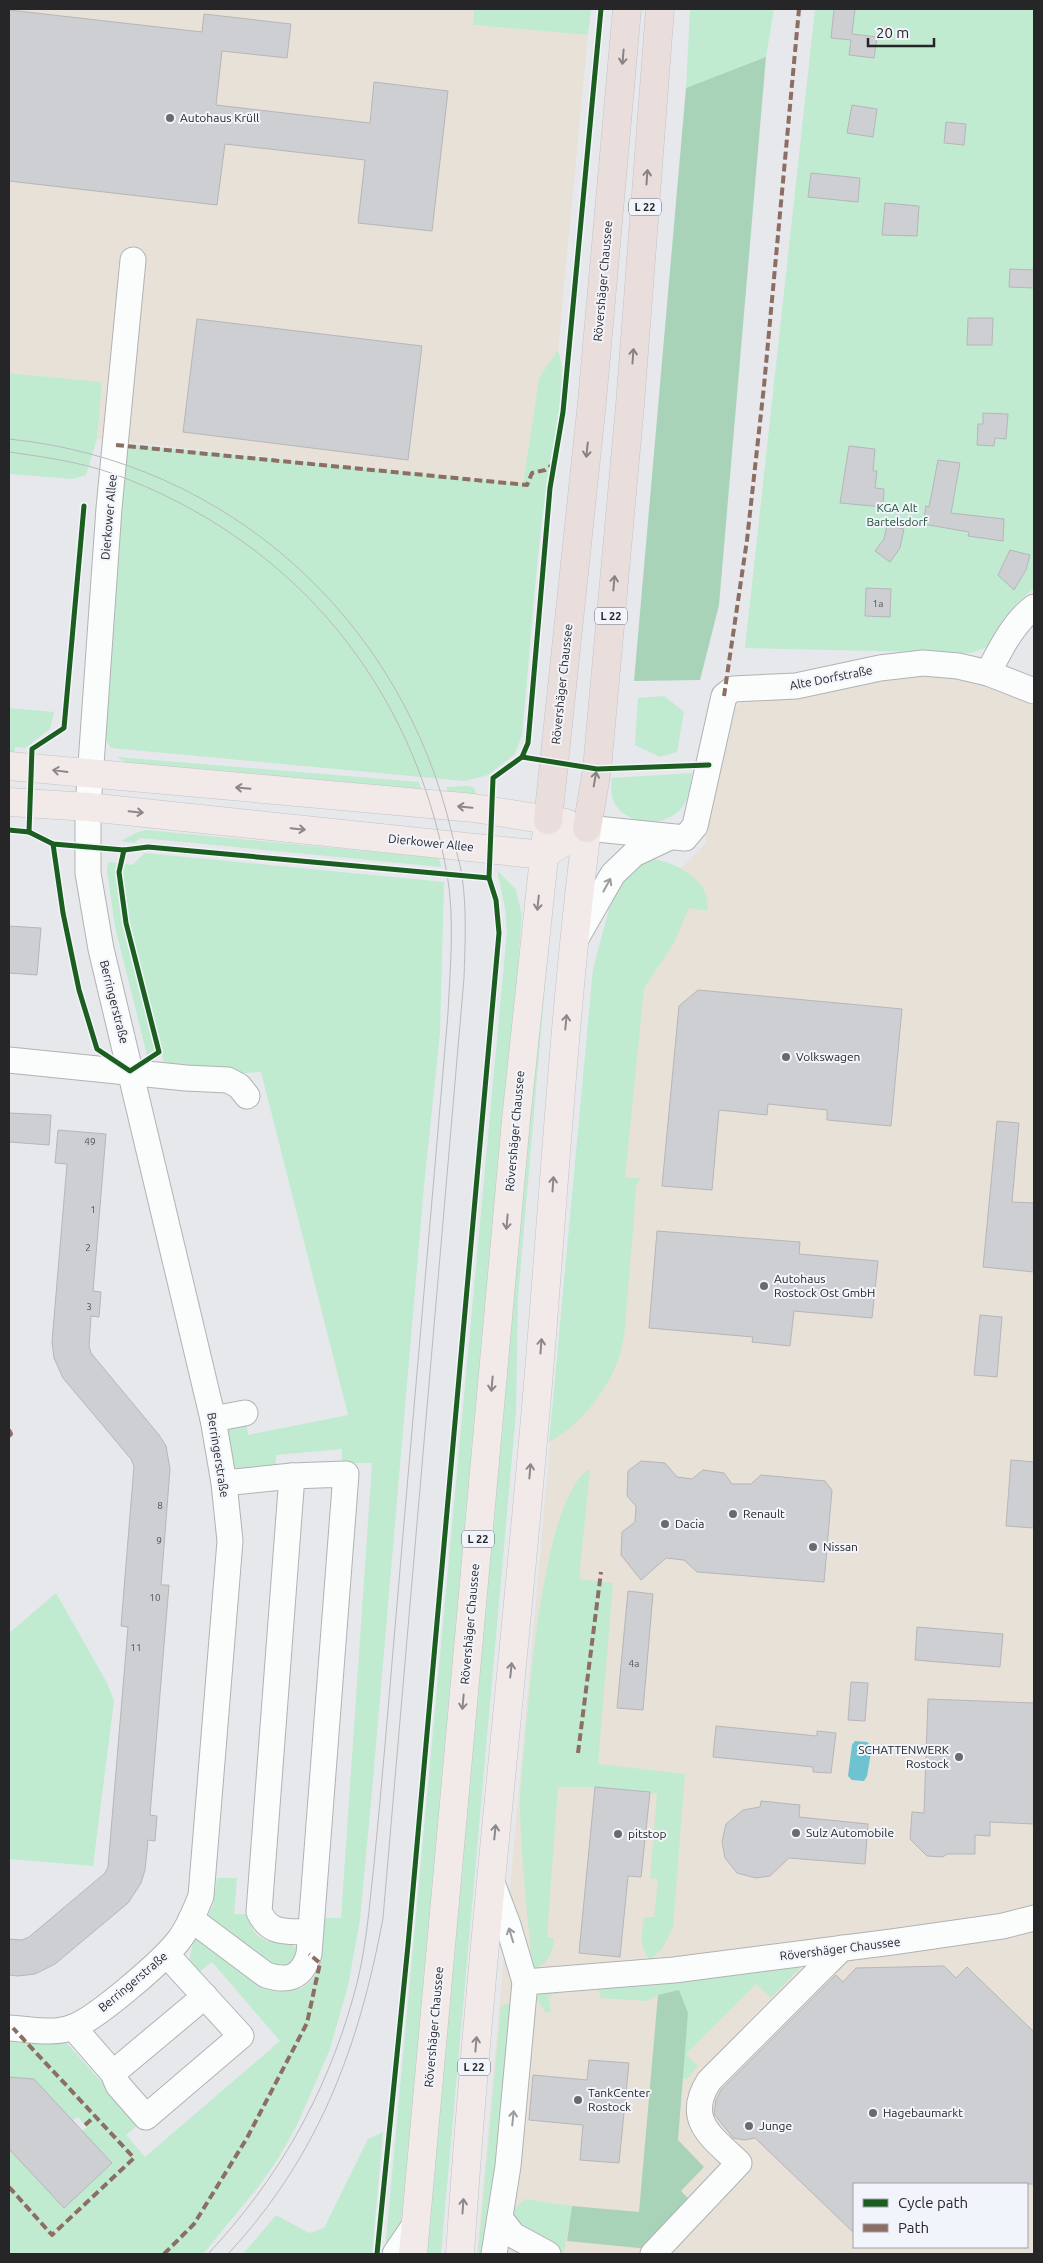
<svg xmlns="http://www.w3.org/2000/svg" width="1043" height="2263" font-family="Ubuntu,sans-serif">
  <rect width="100%" height="100%" fill="#e7e8ec"/>
  <g fill="#e8e1d8" fill-rule="evenodd">
    <path d="M9 9H474L473 25 588 35 558 350 539 378 523 484 97 439 102 382 9 373Z"/>
    <path d="M895 675 941 676 987 685 1034 706V2254H477L593 969 654 859 681 868 705 844 724 741 732 711 745 698ZM854 2184H1027V2247H854Z"/>
  </g>
  <g fill="#c0ebd0">
    <path d="M474 9H591L588 35 473 25Z"/>
    <path d="M690 9H774L766 57 686 88Z"/>
    <path d="M815 9H1034V589C1013 603 1002 623 990 646L971 653 745 648Z"/>
    <path d="M558 350C570 382 550 454 546 489 535 570 530 653 522 735L515 754 488 775 465 781 111 748 105 739 103 728 127 444 523 484 539 378Z"/>
    <path d="M9 373 102 382 97 439 86 475 72 479 9 474Z"/>
    <path d="M664 696 684 712 677 752 660 757 635 745 638 698Z"/>
    <path d="M9 708 54 712 50 729 25 748 15 747V753L9 752Z"/>
    <path d="M117 757 419 782 421 790 128 764Z"/>
    <path d="M692 773C691 783 690 793 685 803 671 828 631 828 616 805 610 797 611 787 612 778Z"/>
    <path d="M468 786 474 788 477 795 448 793 446 787Z"/>
    <path d="M147 830 439 858 441 867 141 838 134 843 121 841 138 832Z"/>
    <path d="M145 853 444 882 440 1033 424 1186 373 1780 360 1920 348 1986 330 2049 297 2125 278 2159 259 2186 203 2254H9V2149L64 2208 112 2163 82 2131 87 2127 78 2117 73 2121 34 2079 9 2077V2041L53 2043 65 2041 139 2124 126 2135 145 2157 280 2041 212 1962 197 1974 189 1961 193 1942 199 1933 280 1990C285 1990 292 1991 296 1990 326 1982 321 1941 322 1918H341L372 1463H342V1449L276 1455V1472L235 1476 227 1431 235 1425 246 1421 248 1435 348 1415 261 1072 233 1074 165 1067 128 922 121 874 122 863 132 865Z"/>
    <path d="M654 859C679 864 712 881 707 911L689 908 674 943 644 988 625 1178H641L636 1186C634 1220 631 1255 628 1289 626 1310 626 1334 620 1354 609 1389 581 1425 549 1442L593 969 617 879 638 862Z"/>
    <path d="M108 862 117 863 116 873 122 924 156 1052 147 1055 115 927 107 871Z"/>
    <path d="M497 870 516 890 522 916 508 1087 402 2224 385 2250 507 931 505 908Z"/>
    <path d="M551 916 518 1298 516 1412 441 2254H428L427 2237 538 997Z"/>
    <path d="M590 1469 579 1579 613 1583 598 1764 685 1774 673 1927 664 1946 651 1960C638 1948 642 1932 644 1917H654L658 1879 650 1878 657 1794 595 1787H558L547 1937 554 1938C553 1953 548 1964 533 1970 527 1915 521 1859 520 1804 520 1783 523 1761 525 1740 530 1687 544 1494 590 1469Z"/>
    <path d="M56 1593 107 1683 114 1701 93 1866 9 1859V1633Z"/>
    <path d="M217 1878H237L234 1914H247C250 1923 253 1933 261 1938 276 1947 301 1936 299 1961L279 1972 206 1920 213 1906Z"/>
    <path d="M802 1966 771 1998 756 1984 686 2054 698 2066 687 2079H682L688 2013 658 1995 646 2001 601 1998 596 1984 548 1996 551 2012 546 2013 534 1996 538 1988Z"/>
    <path d="M505 2004H510L513 2008 496 2183 490 2191 485 2224 491 2231 488 2254H478L501 2006Z"/>
    <path d="M383 2132 372 2254H243L276 2215 309 2233 324 2228 368 2139Z"/>
    <path d="M525 2199 572 2206 564 2253 531 2238 513 2215 514 2209Z"/>
  </g>
  <g fill="#a8d3b9">
    <path d="M766 57 719 605 700 680 634 681 686 88Z"/>
    <path d="M679 1990 688 2013 678 2140 704 2167 681 2191 693 2203 649 2249 567 2241 572 2206 639 2212 658 1995Z"/>
  </g>
  <path fill="#6ec2d2" d="M855 1741 867 1742 872 1747 867 1776 864 1781 852 1780 848 1776 852 1745Z"/>
  <g fill="#cecfd2" stroke="#b6b6b9">
    <path d="M834 9H855L852 34 877 37 874 58 849 55 851 40 831 38Z"/>
    <path d="M9 10 202 32 204 14 291 24 287 58 222 51 216 105 370 123 374 82 448 91 432 231 358 223 365 160 225 144 217 205 9 181Z"/>
    <path d="M852 105 877 109 873 137 847 133Z"/>
    <path d="M946 122 966 124 964 145 944 143Z"/>
    <path d="M811 173 860 178 858 202 808 197Z"/>
    <path d="M885 203 919 206 917 236 882 235Z"/>
    <path d="M1010 269 1034 270V288L1009 287Z"/>
    <path d="M968 318H993L992 345H967Z"/>
    <path d="M197 319 422 346 408 460 183 432Z"/>
    <path d="M983 413 1008 414 1006 439 995 438 994 446 977 445 978 424H983Z"/>
    <path d="M849 446 875 449 873 471H877L875 488 884 489 883 507 840 503Z"/>
    <path d="M938 460 960 463 951 513 1004 519 1003 541 968 536 969 532 923 524 926 506 929 507Z"/>
    <path d="M887 525 904 529 900 548 890 562 875 551 884 539Z"/>
    <path d="M1010 550 1030 555 1026 570 1014 590 998 575Z"/>
    <path d="M866 588 891 589 890 617 865 616Z"/>
    <path d="M9 926 41 928 37 975 9 973Z"/>
    <path d="M698 990 902 1009 891 1126 827 1120V1110L768 1104 767 1115 719 1110 712 1190 662 1186 679 1006Z"/>
    <path d="M9 1113 51 1115 49 1145 9 1142Z"/>
    <path d="M997 1121 1019 1123 1012 1202 1034 1203V1272L983 1267Z"/>
    <path d="M58 1130 106 1134 93 1291 101 1292 99 1317 91 1316 89 1346 91 1353 159 1435 166 1446 170 1469 161 1585H169L150 1815 157 1816 155 1841 148 1840 145 1870 141 1883 128 1903 55 1964 35 1974 18 1976 9 1975V1939L22 1940 29 1937 105 1873 108 1867 128 1627 121 1626 134 1466 131 1459 63 1378 54 1358 52 1342 67 1164 55 1163Z"/>
    <path d="M657 1231 800 1242 799 1254 878 1261 872 1318 794 1311 790 1346 752 1342 753 1337 649 1328Z"/>
    <path d="M980 1315 1002 1317 997 1377 974 1375Z"/>
    <path d="M1011 1460 1034 1462V1528L1006 1526Z"/>
    <path d="M641 1461 665 1463 677 1477 692 1479 703 1470 724 1473 732 1484H751L761 1475 825 1481 832 1490 824 1582 697 1572 684 1560 666 1558 641 1580 621 1555 622 1532 635 1522 636 1506 627 1496 628 1471Z"/>
    <path d="M628 1591 653 1594 643 1710 617 1708Z"/>
    <path d="M917 1627 1003 1634 1000 1667 915 1660Z"/>
    <path d="M851 1682 868 1683 865 1721 848 1720Z"/>
    <path d="M928 1699 1034 1703V1824L990 1822V1836L975 1835V1854H947L943 1857 927 1856 910 1839 912 1812 924 1813Z"/>
    <path d="M716 1726 817 1736V1731L836 1733 831 1773 813 1772V1767L713 1757Z"/>
    <path d="M595 1787 650 1792 641 1877 628 1876 620 1957 579 1953Z"/>
    <path d="M761 1801 800 1805 799 1817 868 1824 865 1864 789 1858 770 1876 756 1878 737 1873 725 1858 722 1842 726 1824 743 1810 760 1807Z"/>
    <path d="M944 1966 956 1978 967 1967 1034 2032V2184H854V2233L755 2138 744 2140 733 2138 730 2134 714 2114 716 2100 721 2090 836 1975 843 1982 856 1968Z"/>
    <path d="M589 2060 629 2063 619 2163 580 2160 583 2125 529 2120 533 2075 587 2080Z"/>
    <path d="M9 2077 34 2079 112 2163 64 2208 9 2149Z"/>
  </g>
  <g fill="none" stroke-linecap="round" stroke-linejoin="round">
    <defs>
      <g id="minor">
        <path d="M988 673C1000 650 1013 623 1034 607"/>
        <path d="M587 828 685 838 695 826 724 696 733 689 796 686 880 668 923 663 958 666 988 673 1034 691"/>
        <path d="M574 942 613 874 634 854 670 837"/>
        <path d="M9 1060 186 1078 228 1080 239 1086 247 1096"/>
        <path d="M213 1419 245 1413"/>
        <path d="M292 1476 259 1912C270 1935 286 1931 309 1932"/>
        <path d="M491 1880 508 1925 525 1982 508 2166 494 2254"/>
        <path d="M191 1919 266 1975C288 1982 302 1978 309 1954L346 1474 292 1476 224 1483"/>
        <path d="M525 1982 674 1970 892 1942 1003 1926 1034 1918"/>
        <path d="M73 2027 113 2073 118 2085 146 2117 241 2036 167 1955"/>
        <path d="M9 2028C30 2029 53 2035 73 2027 97 2018 163 1961 179 1940 189 1927 195 1911 201 1896L230 1541 224 1483 213 1419 101 949 88 873V807L109 508 133 260"/>
        <path d="M113 2073 205 1996"/>
        <path d="M500 2218 513 2235 548 2254"/>
        <path d="M395 2254 416 2223"/>
        <path d="M653 2254 739 2163C712 2137 684 2120 709 2081L842 1948"/>
      </g>
      <g id="major">
        <path d="M9 766 474 808 566 823"/>
        <path d="M9 802 88 807 543 855 587 828"/>
        <path d="M413 2254 516 1120 548 820"/>
        <path d="M460 2254C478 1979 510 1705 534 1430 552 1229 562 1028 587 828"/>
      </g>
      <g id="highway">
        <path d="M548 820 592 402 627 9"/>
        <path d="M587 828 597 769 630 405 660 9"/>
      </g>
    </defs>
    <use href="#minor" stroke="#b1b2b4" stroke-width="27"/>
    <use href="#major" stroke="#c3c3c5" stroke-width="29"/>
    <use href="#highway" stroke="#c3c3c5" stroke-width="29"/>
    <use href="#minor" stroke="#fbfcfc" stroke-width="25"/>
    <use href="#major" stroke="#f1eae9" stroke-width="28"/>
    <use href="#highway" stroke="#eadedd" stroke-width="28"/>
    <g stroke="#bababc" stroke-width="1">
      <path d="M9 439C228 461 403 620 452 834 455 848 460 862 462 876 467 910 465 945 464 978L383 1918C359 2047 319 2156 228 2254"/>
      <path d="M9 452C44 457 81 462 114 474 294 540 414 685 447 874 455 919 450 968 448 1013 430 1226 411 1439 393 1651 387 1722 381 1793 374 1864 369 1909 366 1954 353 1998 325 2097 278 2179 208 2254"/>
    </g>
    <g stroke="#8d6e63" stroke-width="4" stroke-dasharray="8 4" stroke-linecap="butt">
      <path d="M116 445 527 485 532 473 545 470 555 463"/>
      <path d="M724 696 747 540 764 386 799 9"/>
      <path d="M9 1430 11 1434 9 1436"/>
      <path d="M578 1753 601 1572"/>
      <path d="M85 2125 95 2116"/>
      <path d="M9 2187 52 2235 134 2158 13 2028"/>
      <path d="M164 2254 194 2224 247 2138 307 2023 320 1963 309 1954"/>
    </g>
    <defs>
      <g id="cycleway">
        <path d="M522 757 597 769 709 765"/>
        <path d="M9 830 29 832 53 844 124 850 148 847 489 878"/>
        <path d="M29 832 32 749 64 728 84 506"/>
        <path d="M53 844 63 913 79 990 97 1049 130 1071 159 1052 126 923 119 872 124 850"/>
        <path d="M377 2254 408 1945 499 933 496 900 489 878 493 778 522 757 528 743 550 488 563 412 601 9"/>
      </g>
    </defs>
    <use href="#cycleway" stroke="#f2f4fb" stroke-width="8"/>
    <use href="#cycleway" stroke="#1b5e20" stroke-width="5"/>
  </g>
  <defs><path id="oneway-shaft" d="M-6 0H5M1.5-3L5.5 0L1.5 3" fill="none" stroke-width="1.6" stroke-linecap="round" stroke-linejoin="round" transform="scale(1.25)"/></defs>
  <g stroke="#888283">
    <use href="#oneway-shaft" transform="translate(623 57) rotate(95)"/>
    <use href="#oneway-shaft" transform="translate(647 177) rotate(-86)"/>
    <use href="#oneway-shaft" transform="translate(633 356) rotate(-86)"/>
    <use href="#oneway-shaft" transform="translate(587 450) rotate(96)"/>
    <use href="#oneway-shaft" transform="translate(614 583) rotate(-85)"/>
    <use href="#oneway-shaft" transform="translate(595 779) rotate(-80)"/>
  </g>
  <g stroke="#8c8889">
    <use href="#oneway-shaft" transform="translate(60 771) rotate(-172)"/>
    <use href="#oneway-shaft" transform="translate(243 788) rotate(-175)"/>
    <use href="#oneway-shaft" transform="translate(465 807) rotate(-175)"/>
    <use href="#oneway-shaft" transform="translate(136 812) rotate(6)"/>
    <use href="#oneway-shaft" transform="translate(298 829) rotate(6)"/>
    <use href="#oneway-shaft" transform="translate(538 903) rotate(96)"/>
    <use href="#oneway-shaft" transform="translate(566 1022) rotate(-84)"/>
    <use href="#oneway-shaft" transform="translate(553 1184) rotate(-86)"/>
    <use href="#oneway-shaft" transform="translate(507 1222) rotate(95)"/>
    <use href="#oneway-shaft" transform="translate(541 1346) rotate(-86)"/>
    <use href="#oneway-shaft" transform="translate(492 1384) rotate(95)"/>
    <use href="#oneway-shaft" transform="translate(530 1471) rotate(-85)"/>
    <use href="#oneway-shaft" transform="translate(511 1670) rotate(-84)"/>
    <use href="#oneway-shaft" transform="translate(463 1702) rotate(95)"/>
    <use href="#oneway-shaft" transform="translate(495 1832) rotate(-84)"/>
    <use href="#oneway-shaft" transform="translate(476 2044) rotate(-85)"/>
    <use href="#oneway-shaft" transform="translate(463 2206) rotate(-86)"/>
  </g>
  <g stroke="#9b9c9d">
    <use href="#oneway-shaft" transform="translate(607 885) rotate(-61)"/>
    <use href="#oneway-shaft" transform="translate(511 1935) rotate(-107)"/>
    <use href="#oneway-shaft" transform="translate(513 2118) rotate(-84)"/>
  </g>
  <g fill="#6a6a6d" stroke="#f2f4fb" stroke-width="2">
    <circle cx="170" cy="118" r="5"/>
    <circle cx="786" cy="1057" r="5"/>
    <circle cx="764" cy="1286" r="5"/>
    <circle cx="733" cy="1514" r="5"/>
    <circle cx="665" cy="1524" r="5"/>
    <circle cx="813" cy="1547" r="5"/>
    <circle cx="959" cy="1757" r="5"/>
    <circle cx="796" cy="1833" r="5"/>
    <circle cx="618" cy="1834" r="5"/>
    <circle cx="578" cy="2100" r="5"/>
    <circle cx="873" cy="2113" r="5"/>
    <circle cx="749" cy="2126" r="5"/>
  </g>
  <g text-anchor="middle" stroke-width="4" stroke-linejoin="round" paint-order="stroke">
    <g font-size="10" fill="#525255">
      <text x="878" y="607">1a</text>
      <text x="90" y="1145">49</text>
      <text x="93" y="1213">1</text>
      <text x="88" y="1251">2</text>
      <text x="89" y="1310">3</text>
      <text x="160" y="1509">8</text>
      <text x="159" y="1544">9</text>
      <text x="155" y="1601">10</text>
      <text x="136" y="1651">11</text>
      <text x="634" y="1667">4a</text>
    </g>
    <g fill="#f2f4fb" stroke="#636468" stroke-width="1">
      <rect x="629" y="198.5" width="32" height="17" rx="4"/>
      <rect x="595" y="607.5" width="32" height="17" rx="4"/>
      <rect x="462" y="1530.5" width="32" height="17" rx="4"/>
      <rect x="458" y="2058.5" width="32" height="17" rx="4"/>
    </g>
    <g font-size="11" font-weight="bold" fill="#262629">
      <text x="645" y="211">L 22</text>
      <text x="611" y="620">L 22</text>
      <text x="478" y="1543">L 22</text>
      <text x="474" y="2071">L 22</text>
    </g>
    <g font-size="12" fill="#262629" stroke="#f2f4fb" text-anchor="start">
      <text x="180" y="122">Autohaus Krüll</text>
      <text x="796" y="1061">Volkswagen</text>
      <text x="774" y="1283">Autohaus<tspan x="774" dy="14">Rostock Ost GmbH</tspan></text>
      <text x="743" y="1518">Renault</text>
      <text x="675" y="1528">Dacia</text>
      <text x="823" y="1551">Nissan</text>
      <text x="949" y="1754" text-anchor="end">SCHATTENWERK<tspan x="949" dy="14">Rostock</tspan></text>
      <text x="806" y="1837">Sulz Automobile</text>
      <text x="628" y="1838">pitstop</text>
      <text x="588" y="2097">TankCenter<tspan x="588" dy="14">Rostock</tspan></text>
      <text x="883" y="2117">Hagebaumarkt</text>
      <text x="759" y="2130">Junge</text>
    </g>
    <g font-size="12" fill="#262629" stroke="#f2f4fb">
      <text transform="translate(603 281) rotate(-85)" y="4">Rövershäger Chaussee</text>
      <text transform="translate(109 517) rotate(-85)" y="4">Dierkower Allee</text>
      <text transform="translate(831 678) rotate(-11)" y="4">Alte Dorfstraße</text>
      <text transform="translate(562 684) rotate(-84)" y="4">Rövershäger Chaussee</text>
      <text transform="translate(431 843) rotate(6)" y="4">Dierkower Allee</text>
      <text transform="translate(114 1002) rotate(76)" y="4">Berringerstraße</text>
      <text transform="translate(515 1131) rotate(-85)" y="4">Rövershäger Chaussee</text>
      <text transform="translate(218 1455) rotate(81)" y="4">Berringerstraße</text>
      <text transform="translate(470 1624) rotate(-85)" y="4">Rövershäger Chaussee</text>
      <text transform="translate(840 1949) rotate(-7)" y="4">Rövershäger Chaussee</text>
      <text transform="translate(133 1982) rotate(-40)" y="4">Berringerstraße</text>
      <text transform="translate(434 2027) rotate(-85)" y="4">Rövershäger Chaussee</text>
    </g>
    <g font-size="12" fill="#17512f" stroke="#f2f4fb">
      <text x="897" y="512">KGA Alt<tspan x="897" dy="14">Bartelsdorf</tspan></text>
    </g>
  </g>
  <rect width="1043" height="2263" fill="none" stroke="#262629" stroke-width="20"/>
  <rect x="853" y="2183" width="175" height="65" fill="#f2f4fb" stroke="#a0a2a7"/>
  <rect x="863" y="2199" width="25" height="8" fill="#1b5e20" stroke="#a0a2a7"/>
  <text x="898" y="2208" font-size="15" fill="#262629">Cycle path</text>
  <rect x="863" y="2224" width="25" height="8" fill="#8d6e63" stroke="#a0a2a7"/>
  <text x="898" y="2233" font-size="15" fill="#262629">Path</text>
  <path d="M868 38v8h66v-8" fill="none" stroke="#262629" stroke-width="2.5"/>
  <text x="876" y="38" font-size="15" fill="#262629" stroke="#f2f4fb" stroke-width="4" paint-order="stroke">20 m</text>
</svg>
